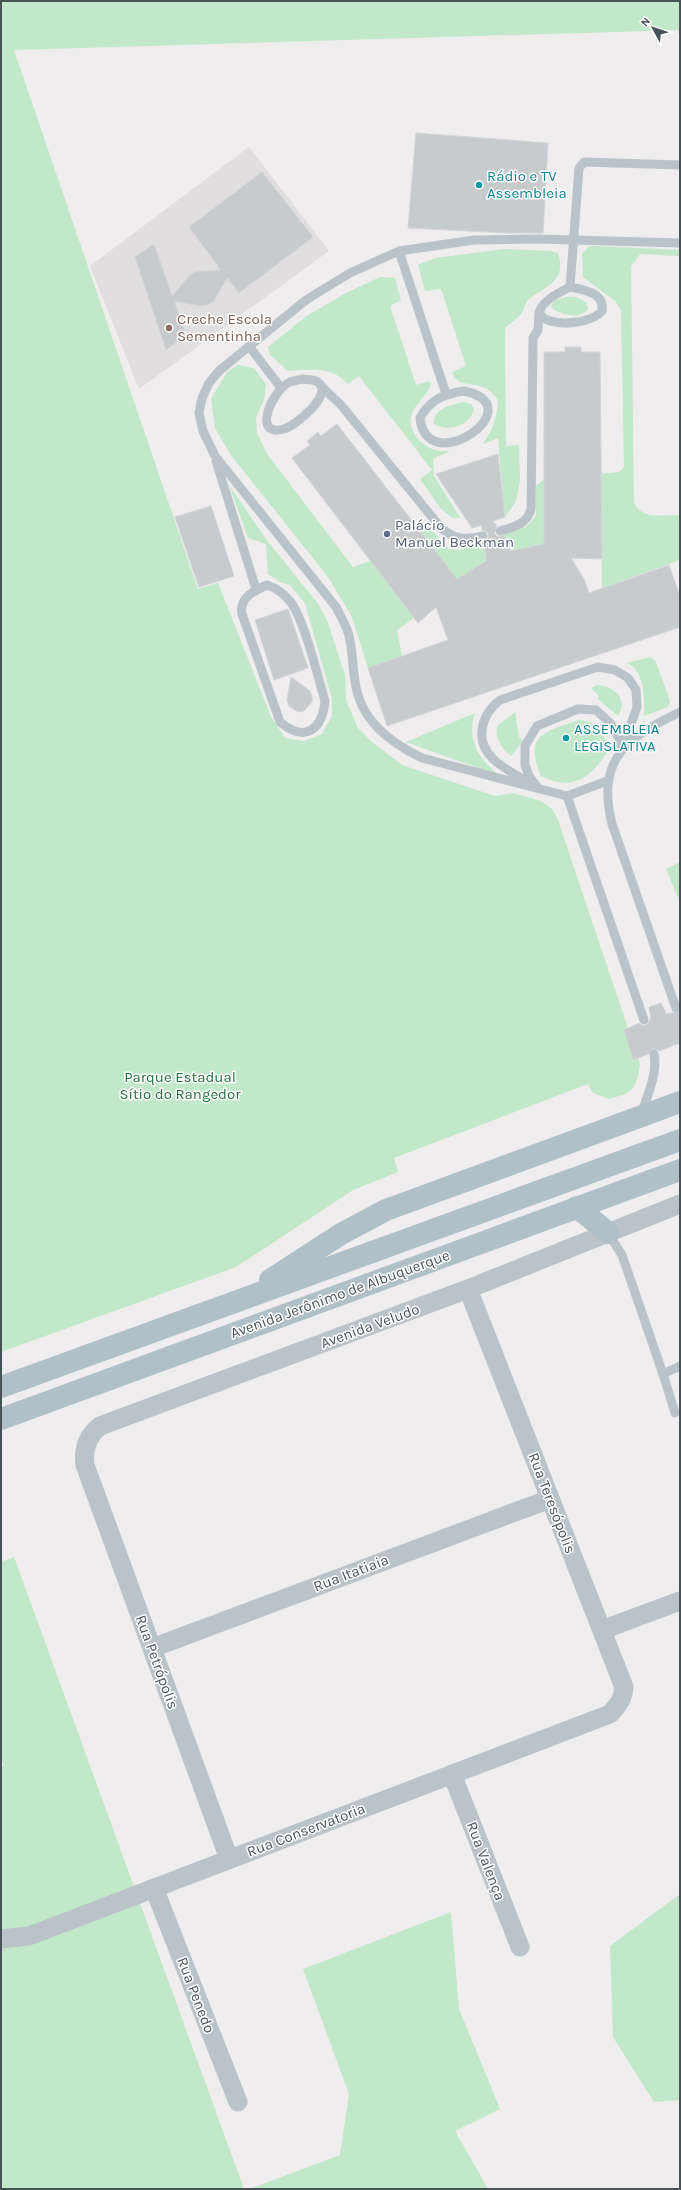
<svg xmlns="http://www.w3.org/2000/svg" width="681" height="2190" font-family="Karla,sans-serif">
  <rect width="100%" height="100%" fill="#efeded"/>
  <path fill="#e0dedf" d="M249 147 329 251 139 389 90 266Z"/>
  <g fill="#c0e8c9">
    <path d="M1 1H680V30L14 50 198 589 218 583 271 717 285 738 304 741 322 734 332 716V699L305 603 290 585 280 582 268 574 266 544 248 538 229 485 266 539 319 605 328 623 345 675 346 700 358 728 372 742 402 765 495 796 513 793 541 801 552 809 558 820 640 1064 638 1076 634 1087 626 1094 609 1099 593 1093 588 1084 394 1158 398 1172 353 1190 236 1267 1 1352Z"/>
    <path d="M594 246 680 250V256L640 254 631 266 634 502C640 520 665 515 680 515V560L602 588 601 474 619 472 624 467 621 310 616 302 583 277 582 254 588 247Z"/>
    <path d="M505 249 552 251 558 253C567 282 546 285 528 300 525 304 524 310 521 314 517 319 510 323 505 328L506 446 519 445 520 481 516 501 505 517 498 438 483 444C493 429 497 418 498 400 495 397 491 391 487 389 474 381 456 388 452 372L466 366 441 289 425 291 418 265 435 258Z"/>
    <path d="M380 277 395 278 401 300 390 306 416 385 429 381 431 383C429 394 418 401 413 411 405 426 418 443 432 449 437 451 444 451 450 451L433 459 434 476 460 518H453L441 509 420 479 432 470 359 376 348 384C332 366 310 369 288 371L270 355 268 347 308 315 348 292Z"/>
    <path d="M565 297H576L586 302 588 309C579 320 566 315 554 310L551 306 554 301Z"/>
    <path d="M238 365 254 368 266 384 264 400 256 418 257 433 267 454 353 567 370 561 414 618 397 630 402 656 368 668 352 617 328 577 230 454 215 428 211 399 227 372Z"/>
    <path d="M464 402 471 404 474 410C468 427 449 432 434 424 433 408 451 405 464 402Z"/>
    <path d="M544 479V544L514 550 508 546 502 535 526 527 536 516V486Z"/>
    <path d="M415 524H426L449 549 459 550 484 540 485 561 457 579Z"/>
    <path d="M650 657 656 662 670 701 668 707 644 716C645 700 645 669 626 663Z"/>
    <path d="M597 685C614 686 629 699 618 716L598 699 599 696 591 688Z"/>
    <path d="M515 712 519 737 523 741 511 756C501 748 495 739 497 726Z"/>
    <path d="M475 713C466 739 479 760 500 776L406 742Z"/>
    <path d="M580 720C599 722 606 734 608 751 590 778 573 792 541 776 523 734 546 731 580 720Z"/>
    <path d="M680 862V903L666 869Z"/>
    <path d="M14 1557 244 2189H1V1767L4 1766 1 1759V1562Z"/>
    <path d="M680 1894V2100L654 2102 613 2037 610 1946Z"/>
    <path d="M451 1912 459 2009 500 2109 455 2131 488 2189H249L340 2155 349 2094 303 1969Z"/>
  </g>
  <g fill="#c8cbce" stroke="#d2d4d8">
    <path d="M416 133 548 143 543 233H508L408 228Z"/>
    <path d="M262 172 313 237 239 293 227 278 214 301 207 305 200 306 174 301 186 335 166 350 135 257 154 244 172 296 190 275 195 272 221 270 189 227Z"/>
    <path d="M565 347H581V352H600L602 559 571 558 584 579 589 593 669 565 680 597V627L387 726 368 668 448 640 436 607 418 623 292 458 310 445 307 441 318 432 321 436 337 424 457 579 486 561 484 542 487 540 489 535 487 532 482 530V525L472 528 436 474 498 454 505 517 493 521 497 526 494 533 498 537 503 536 511 551 544 544V352H565Z"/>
    <path d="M211 506 234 576 199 587 175 517Z"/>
    <path d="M288 609 308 668 274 680 255 620Z"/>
    <path d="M291 677 310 691 312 696V702L304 711 298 712 289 706 287 700Z"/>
    <path d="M661 1003 666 1014 680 1012V1043L659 1051 653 1048 648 1054 633 1060 624 1030 639 1023 643 1026 648 1024 651 1018 649 1007Z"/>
  </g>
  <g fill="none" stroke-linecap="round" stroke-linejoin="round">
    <g stroke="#bac3c8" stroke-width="9">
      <path d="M399 251 446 394"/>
      <path d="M570 287 579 168 584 162 680 165"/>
      <path d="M570 287C583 290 605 292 602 311 584 333 494 324 570 287Z"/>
      <path d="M249 346 281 388"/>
      <path d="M302 379C307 380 315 379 319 383 333 395 295 426 284 429 251 438 272 390 290 382 293 381 298 380 302 379Z"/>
      <path d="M323 388 341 405 441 528C455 540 466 540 483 536"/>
      <path d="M464 391C535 406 427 481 420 418 430 399 445 394 464 391Z"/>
      <path d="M216 461 256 589"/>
      <path d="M500 531C513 527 527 525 531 509L533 338 538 330 539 312"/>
      <path d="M267 585C276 588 283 593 289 600 304 617 318 678 325 701 322 730 305 743 280 722L242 614C239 598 253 591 267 585Z"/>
      <path d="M607 781 567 796 422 758C389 742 360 720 355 681 352 665 353 648 348 632 345 624 340 615 336 607L215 456 203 431 199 413 202 398 209 383 220 370 306 300 350 273 399 251 474 240 539 239 680 243"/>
      <path d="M530 783C517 776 504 769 493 759 474 740 481 715 500 700L598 667 615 670 628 678 636 690 637 707 623 746"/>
      <path d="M536 785 529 776 525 765V746L537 726 578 709 596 710 611 724 619 739V751"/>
      <path d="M567 796 644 1020"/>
      <path d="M676 1008 612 824C596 759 626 738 680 712"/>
      <path d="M641 1114C647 1097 658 1073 654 1054"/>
      <path d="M608 1233 622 1255 663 1374"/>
      <path d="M675 1413 663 1374 680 1366"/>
    </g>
    <g stroke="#bac3c8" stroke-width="19">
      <path d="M602 1630 680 1601"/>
      <path d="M152 1648 550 1499"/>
      <path d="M452 1774 520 1947"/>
      <path d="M229 1859 85 1465C83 1449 87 1436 100 1426L468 1289 680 1204"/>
      <path d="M154 1888 238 2102"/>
      <path d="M1 1939 29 1936 610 1714C618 1705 623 1700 624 1687L468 1289"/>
    </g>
    <g stroke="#b0c0c9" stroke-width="22">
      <path d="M577 1207 608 1233"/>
      <path d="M270 1280 341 1234 386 1210 680 1102"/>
      <path d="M1 1387 680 1140"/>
      <path d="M1 1419 680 1170"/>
    </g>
  </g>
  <g fill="#0f9aa8" stroke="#fff" stroke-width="1.5">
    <circle cx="479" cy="185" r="4"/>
    <circle cx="566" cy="738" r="4"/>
  </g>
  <circle fill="#8d6e63" stroke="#fff" stroke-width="1.5" cx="169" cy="328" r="4"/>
  <circle fill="#5c6f8a" stroke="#fff" stroke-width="1.5" cx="387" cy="534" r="4"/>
  <g text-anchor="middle" stroke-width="3" stroke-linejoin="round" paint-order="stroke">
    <g font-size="15" fill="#0d838f" stroke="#fff" text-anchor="start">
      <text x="487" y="181">Rádio e TV<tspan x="487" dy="17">Assembleia</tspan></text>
      <text x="574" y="734">ASSEMBLEIA<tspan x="574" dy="17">LEGISLATIVA</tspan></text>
    </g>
    <g font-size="15" fill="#785e54" stroke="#fff" text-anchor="start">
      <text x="177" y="324">Creche Escola<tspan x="177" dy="17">Sementinha</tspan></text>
    </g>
    <g font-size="15" fill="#4e5e75" stroke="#fff" text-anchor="start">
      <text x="395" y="530">Palácio<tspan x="395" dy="17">Manuel Beckman</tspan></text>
    </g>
    <g font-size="15" fill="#22703c" stroke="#fff">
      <text x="180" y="1082">Parque Estadual<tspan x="180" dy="17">Sítio do Rangedor</tspan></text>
    </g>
    <g font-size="15" fill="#485358" stroke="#fff">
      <text transform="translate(340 1294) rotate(-20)" y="5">Avenida Jerônimo de Albuquerque</text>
      <text transform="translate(370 1326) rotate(-20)" y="5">Avenida Veludo</text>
      <text transform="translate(552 1503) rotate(69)" y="5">Rua Teresópolis</text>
      <text transform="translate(351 1573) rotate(-21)" y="5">Rua Itatiaia</text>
      <text transform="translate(157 1662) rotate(70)" y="5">Rua Petrópolis</text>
      <text transform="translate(306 1830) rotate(-21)" y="5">Rua Conservatoria</text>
      <text transform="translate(486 1861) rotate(69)" y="5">Rua Valença</text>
      <text transform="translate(196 1995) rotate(69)" y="5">Rua Penedo</text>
    </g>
  </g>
  <rect width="681" height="2190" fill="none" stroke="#485358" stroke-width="4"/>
  <g transform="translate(653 28) rotate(310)" stroke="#ffffff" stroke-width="3" paint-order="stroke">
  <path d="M0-3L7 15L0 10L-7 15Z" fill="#485358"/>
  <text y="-6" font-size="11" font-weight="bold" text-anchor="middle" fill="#485358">N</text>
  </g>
</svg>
